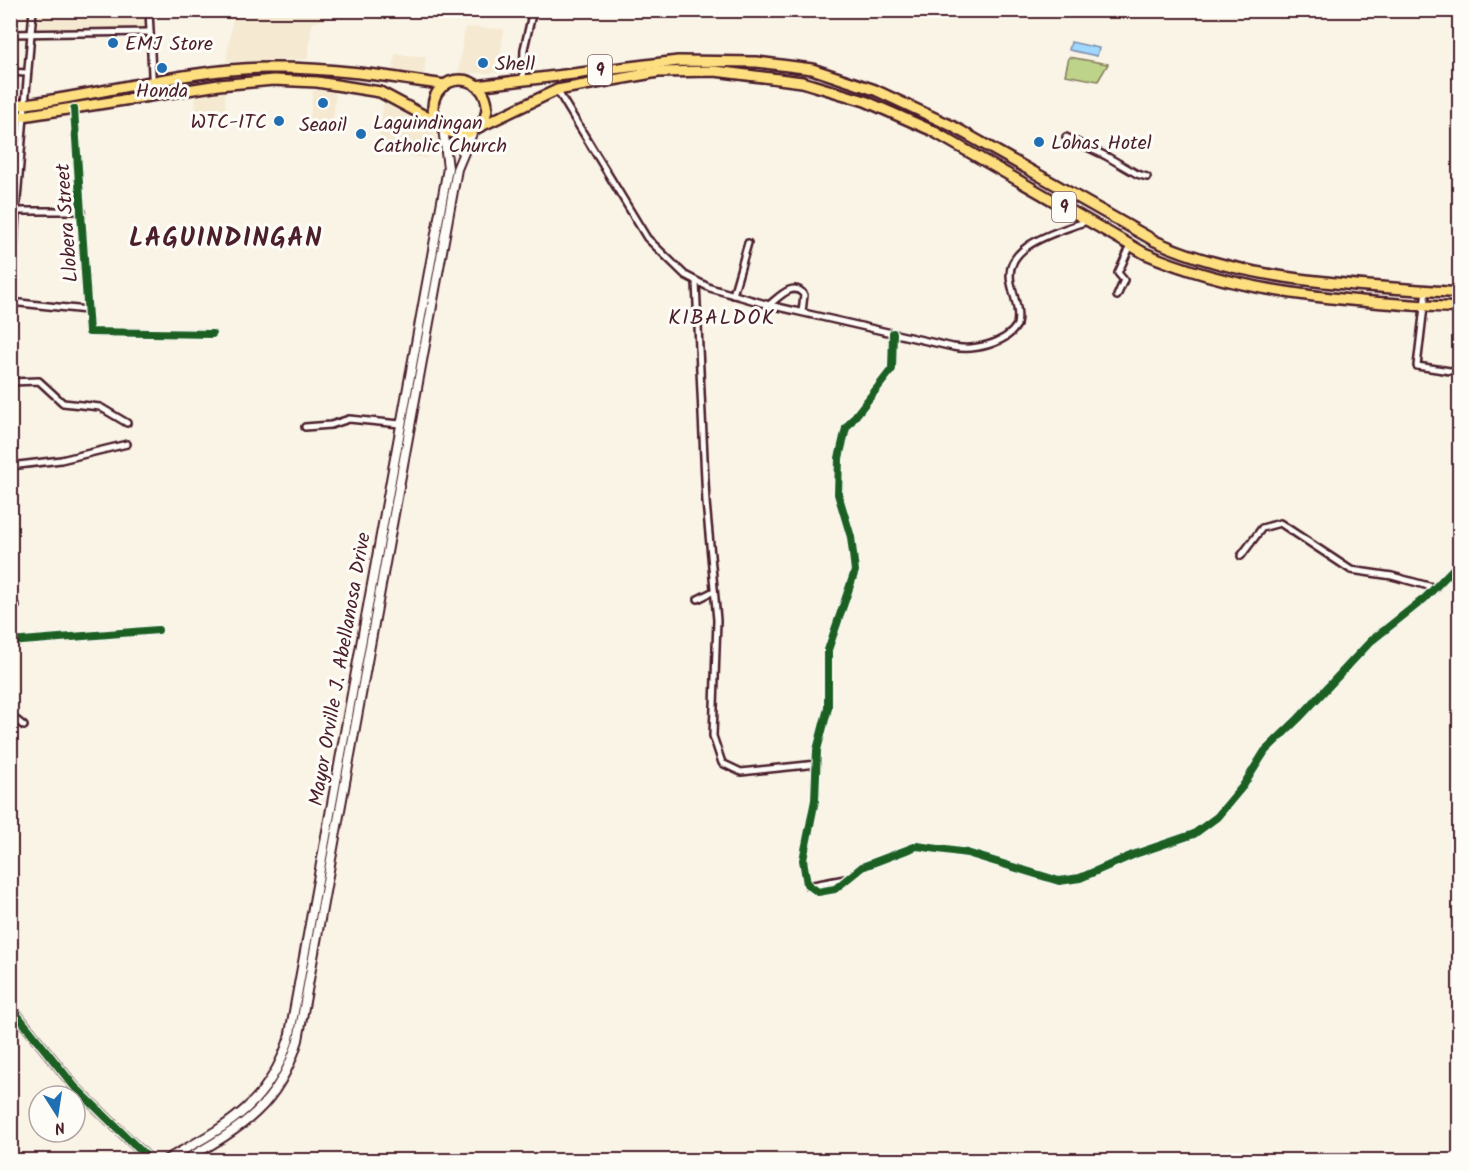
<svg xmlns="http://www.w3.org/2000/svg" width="1470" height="1171" font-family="Kalam,sans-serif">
  <rect width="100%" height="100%" fill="#f9f4e6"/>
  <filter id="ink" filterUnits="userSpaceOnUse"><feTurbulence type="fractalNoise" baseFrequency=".0167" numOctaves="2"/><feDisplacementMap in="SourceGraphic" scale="12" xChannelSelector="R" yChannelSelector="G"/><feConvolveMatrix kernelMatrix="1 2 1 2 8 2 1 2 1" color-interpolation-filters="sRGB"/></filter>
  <g filter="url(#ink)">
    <g fill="#f5ead1">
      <path d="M37 11H147L148 29 35 32Z"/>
      <path d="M234 11V10L337 11 327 19 312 23 308 59 226 62Z"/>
      <path d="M465 27 504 29 498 73H458Z"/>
      <path d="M395 54 426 57 424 75 393 72Z"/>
      <path d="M313 90 336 92 332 128 309 125Z"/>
      <path d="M225 92 226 112 196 115 195 94Z"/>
      <path d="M384 99 434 131 444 157 428 147 426 158 377 152Z"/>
    </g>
    <path fill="#bcd389" stroke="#83795a" stroke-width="1.5" d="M1069 57 1108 64 1098 81 1065 75Z"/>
    <path fill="#a0d7ff" stroke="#7e8daa" stroke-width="1.5" d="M1071 42 1099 48 1097 56 1069 50Z"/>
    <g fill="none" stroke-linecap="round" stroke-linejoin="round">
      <defs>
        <g id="street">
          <path d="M149 10 153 96"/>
          <path d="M10 34 150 32"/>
          <path d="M10 72 26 73"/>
          <path d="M523 81 524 49 533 10"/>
          <path d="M557 90 647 238 685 275 710 288 769 305 953 347C973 351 1006 344 1017 325 1020 310 1014 298 1011 283 1002 244 1059 232 1087 221"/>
          <path d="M74 109 89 332 212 334"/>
          <path d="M1066 137 1106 156 1137 174 1147 177"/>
          <path d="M10 211H82"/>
          <path d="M696 282 706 502 717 620 713 736 722 763 741 772 817 764"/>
          <path d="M1426 290 1417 366 1450 371"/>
          <path d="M733 295 748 243"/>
          <path d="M1117 296 1124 280 1118 273 1131 245"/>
          <path d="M10 302 87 310"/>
          <path d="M11 302 16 211 33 10"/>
          <path d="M769 305C779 297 794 280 804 295L802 312"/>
          <path d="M893 333 892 369 846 428 839 458 838 494 851 537 855 571 828 650V708L817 750 815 800 803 860 807 884 818 892 835 889 862 867 917 846 967 853 1059 881 1080 878 1135 854 1194 834 1217 817 1243 786 1265 751 1299 718 1371 641 1425 598 1460 562"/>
          <path d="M10 382 39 381 63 403 100 407 127 423"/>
          <path d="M305 427 331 425 349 419 400 424"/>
          <path d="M10 466 61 460 127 444"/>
          <path d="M1241 556 1262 528 1280 523 1351 570 1392 576 1436 588"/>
          <path d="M698 599 714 591"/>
          <path d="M10 606H16"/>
          <path d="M10 642 158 630"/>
          <path d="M10 715 24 726"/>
          <path d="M808 886 845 879"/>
        </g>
        <g id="secondary">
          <path d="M10 1006 74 1086 150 1160"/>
          <path d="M166 1160C224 1127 267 1108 289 1039L448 168 443 128"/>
          <path d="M185 1160C242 1127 278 1107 298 1040L457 169 473 131"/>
        </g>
        <g id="highway">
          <circle cx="460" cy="107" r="27"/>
          <path d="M476 86 678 61 757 62 812 69 875 90 952 126 1155 241C1246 283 1361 285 1460 293"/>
          <path d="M10 106C95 97 183 69 268 68 327 67 387 76 445 85"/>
          <path d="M10 118 219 85 273 80 317 82 380 92 438 123"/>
          <path d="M477 128 557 90 658 72 715 71 802 82 865 101 931 130 1144 253C1243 296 1353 301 1460 308"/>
        </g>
      </defs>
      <use href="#street" stroke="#4a1f2b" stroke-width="10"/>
      <use href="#secondary" stroke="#4a1f2b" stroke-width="12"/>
      <use href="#highway" stroke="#4a1f2b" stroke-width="14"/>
      <use href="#street" stroke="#fdfcf7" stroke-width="5"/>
      <use href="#secondary" stroke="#fdfcf7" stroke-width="8"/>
      <use href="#highway" stroke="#fedf80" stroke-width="9"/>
      <defs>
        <g id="cycleway">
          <path d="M74 109 89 332 212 334"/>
          <path d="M893 333 892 369 846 428 839 458 838 494 851 537 855 571 828 650V708L817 750 815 800 803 860 807 884 818 892 835 889 862 867 917 846 967 853 1059 881 1080 878 1135 854 1194 834 1217 817 1243 786 1265 751 1299 718 1371 641 1425 598 1460 562"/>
          <path d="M10 642 158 630"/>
          <path d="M10 1006 74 1086 150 1160"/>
        </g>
      </defs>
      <use href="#cycleway" stroke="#fdfcf7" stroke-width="11"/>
      <use href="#cycleway" stroke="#1b5e20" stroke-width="8"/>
    </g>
  </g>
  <g fill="#1f6fb2" stroke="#fdfcf7" stroke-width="2">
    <circle cx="113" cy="43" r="6"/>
    <circle cx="483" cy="63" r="6"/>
    <circle cx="162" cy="68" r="6"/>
    <circle cx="323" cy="103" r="6"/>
    <circle cx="279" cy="121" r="6"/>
    <circle cx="361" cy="134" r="6"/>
    <circle cx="1039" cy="142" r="6"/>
  </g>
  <g text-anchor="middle" stroke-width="6" stroke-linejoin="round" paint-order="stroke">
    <g fill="#fdfcf7" stroke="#806168" stroke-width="1.5">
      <rect x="588" y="55" width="24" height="30" rx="4.5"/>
      <rect x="1052" y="192" width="24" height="30" rx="4.5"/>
    </g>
    <g font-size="18" font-weight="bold" fill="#4a1f2b">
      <text x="600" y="76">9</text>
      <text x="1064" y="213">9</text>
    </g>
    <g font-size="20" fill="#4a1f2b" stroke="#fdfcf7" text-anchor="start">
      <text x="125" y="50">EMJ Store</text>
      <text x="495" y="70">Shell</text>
      <text x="162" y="97" text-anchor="middle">Honda</text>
      <text x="267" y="128" text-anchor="end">WTC-ITC</text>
      <text x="373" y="129">Laguindingan<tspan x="373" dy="23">Catholic Church</tspan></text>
      <text x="323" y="131" text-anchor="middle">Seaoil</text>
      <text x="1051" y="149">Lohas Hotel</text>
    </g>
    <g font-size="20" fill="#4a1f2b" stroke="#fdfcf7">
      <text transform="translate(66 223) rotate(-94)" y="7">Llobera Street</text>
      <text transform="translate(339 669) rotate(-80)" y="7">Mayor Orville J. Abellanosa Drive</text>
    </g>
    <g font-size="21" letter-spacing="1.5" fill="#4a1f2b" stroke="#fdfcf7">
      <text x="722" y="324">KIBALDOK</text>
    </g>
    <g font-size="26" font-weight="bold" letter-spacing="1.5" fill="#4a1f2b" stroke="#fdfcf7">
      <text x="226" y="246">LAGUINDINGAN</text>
    </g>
  </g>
  <rect width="1470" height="1171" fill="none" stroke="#fdfcf7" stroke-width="36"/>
  <rect x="18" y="18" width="1434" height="1135" fill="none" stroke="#4a1f2b" stroke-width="2" filter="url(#ink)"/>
  <g transform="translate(57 1114) rotate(168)"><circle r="28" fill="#fdfcf7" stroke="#b5a4a5" stroke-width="1.5"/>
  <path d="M0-4.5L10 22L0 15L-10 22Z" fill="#1f6fb2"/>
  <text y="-9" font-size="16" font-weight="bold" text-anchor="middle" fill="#4a1f2b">N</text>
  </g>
</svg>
